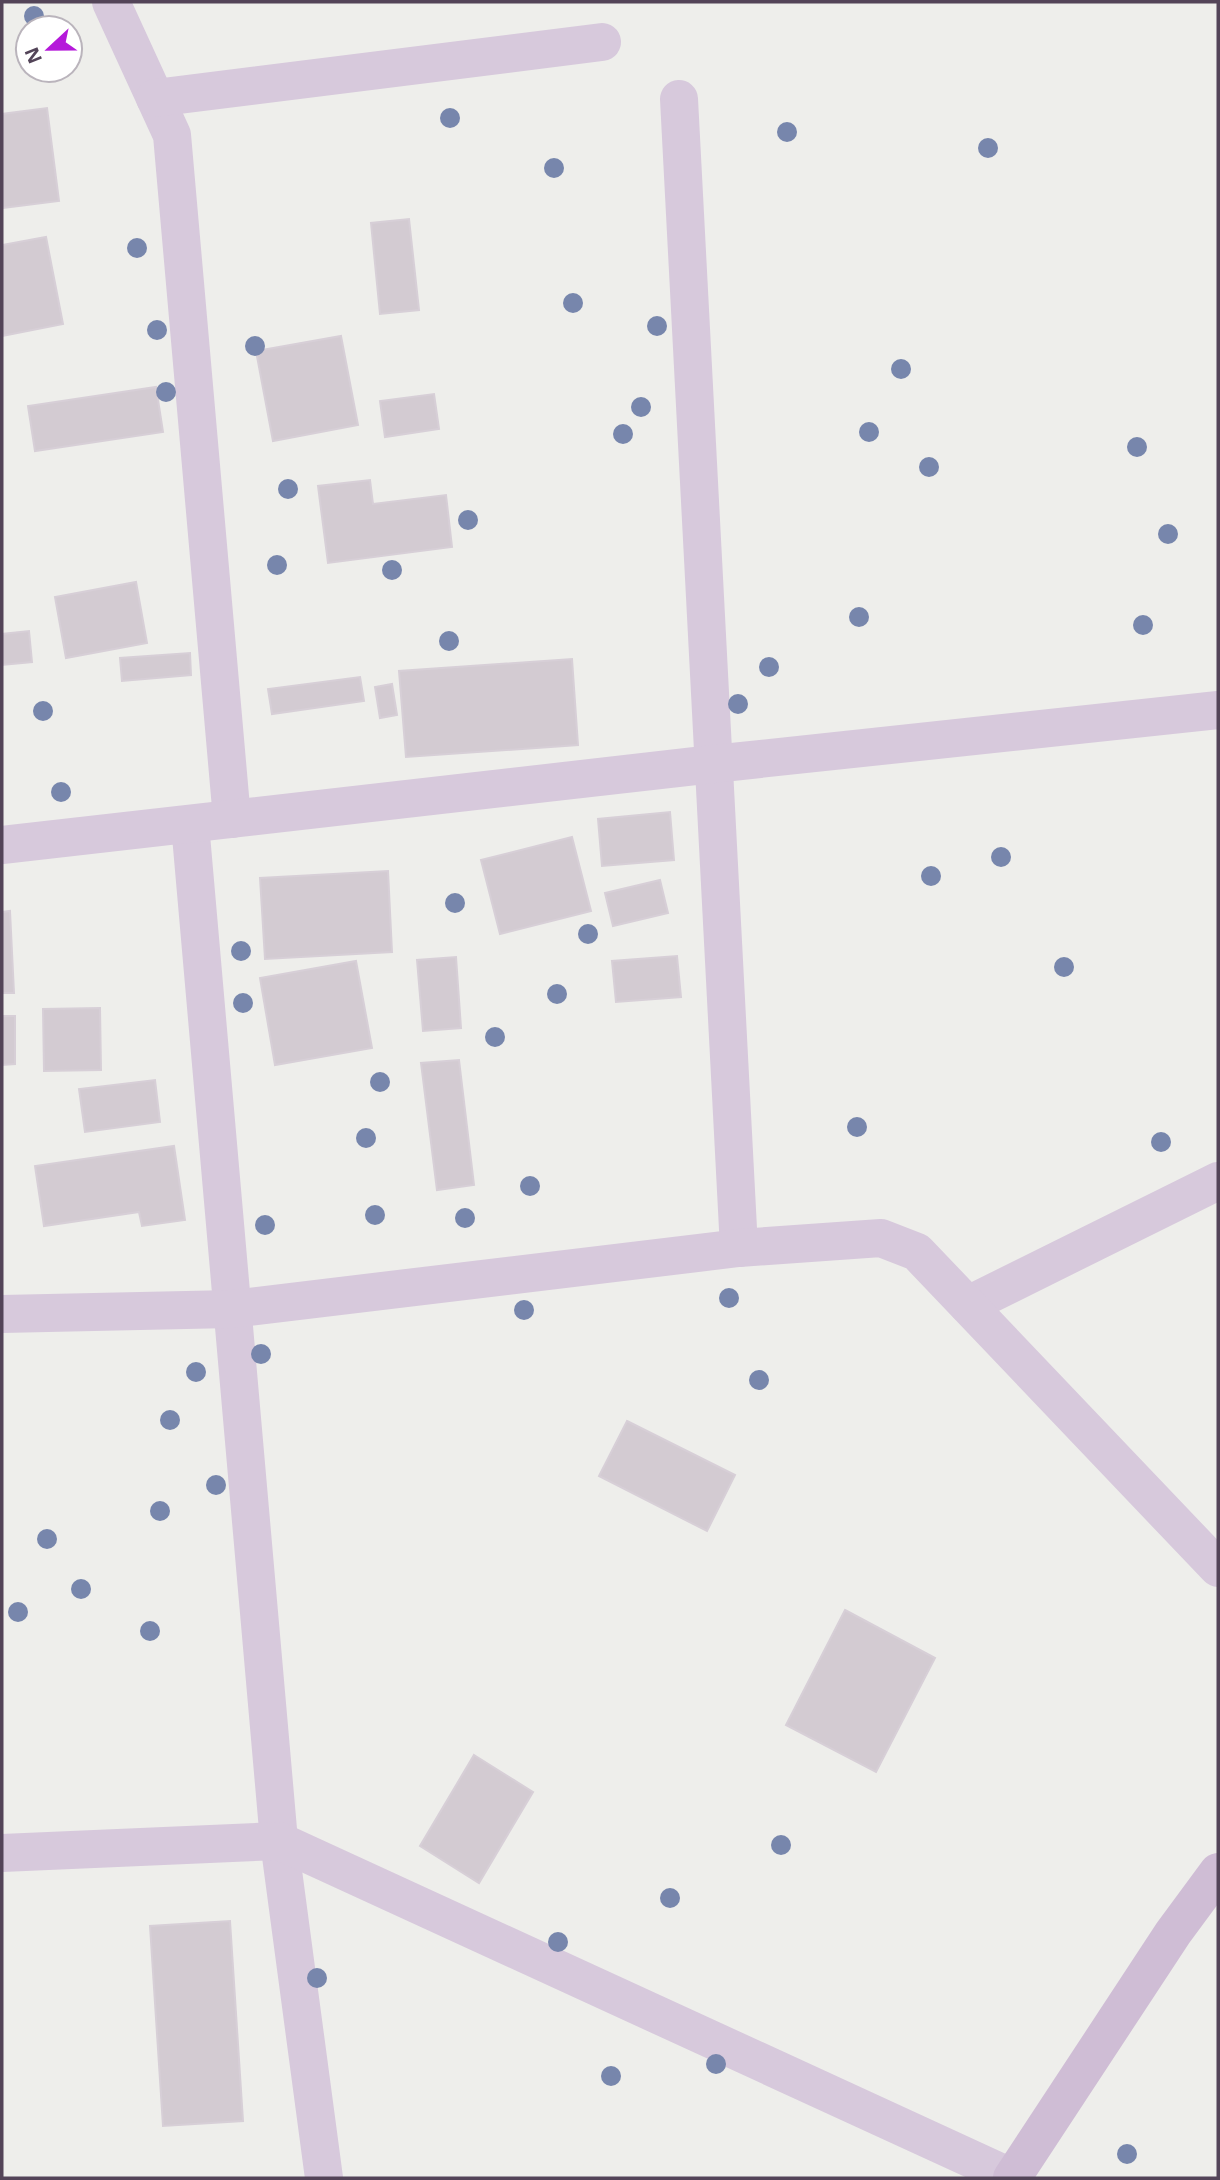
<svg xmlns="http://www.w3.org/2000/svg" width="1220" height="2180" font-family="'Noto Sans',sans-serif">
  <rect width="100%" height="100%" fill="#eeeeeb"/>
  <g fill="#d3cbd2" stroke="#d7cfd7" stroke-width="2">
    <path d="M47 108 59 201 2 208V114Z"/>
    <path d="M409 219 419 310 380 314 371 223Z"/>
    <path d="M46 237 63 324 2 336V245Z"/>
    <path d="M341 336 358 425 273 441 256 351Z"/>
    <path d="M156 387 163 432 35 451 28 406Z"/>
    <path d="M434 394 439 429 385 437 380 401Z"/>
    <path d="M370 480 373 504 446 495 452 547 328 563 318 486Z"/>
    <path d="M136 582 147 643 66 658 55 597Z"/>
    <path d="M29 631 32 662 2 665V634Z"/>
    <path d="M190 653 191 675 122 681 120 658Z"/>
    <path d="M572 659 578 745 406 757 399 671Z"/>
    <path d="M360 677 364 701 272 714 268 689Z"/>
    <path d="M392 684 397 715 380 718 375 687Z"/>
    <path d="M670 812 674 860 602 866 598 819Z"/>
    <path d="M572 837 591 911 500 934 481 860Z"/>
    <path d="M388 871 392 952 265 959 260 878Z"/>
    <path d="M660 880 668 913 613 926 605 893Z"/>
    <path d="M10 911 14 993H2V912Z"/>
    <path d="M677 956 681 997 616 1002 612 961Z"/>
    <path d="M456 957 461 1028 423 1031 417 960Z"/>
    <path d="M356 961 372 1048 275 1065 260 978Z"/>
    <path d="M100 1008 101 1070 44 1071 43 1009Z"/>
    <path d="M2 1016H15V1064L2 1065Z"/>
    <path d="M459 1060 474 1185 437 1190 421 1063Z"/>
    <path d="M155 1080 160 1122 85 1132 79 1089Z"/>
    <path d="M174 1146 185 1220 142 1226 139 1212 44 1226 35 1166Z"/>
    <path d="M627 1421 735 1475 707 1531 599 1476Z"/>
    <path d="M845 1610 935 1658 876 1772 786 1725Z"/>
    <path d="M474 1755 533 1792 479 1883 420 1846Z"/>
    <path d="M230 1921 243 2121 163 2126 150 1926Z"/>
  </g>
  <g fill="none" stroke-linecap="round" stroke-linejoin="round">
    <g stroke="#d7c9dc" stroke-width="38">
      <path d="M111 2 172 135 232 819"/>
      <path d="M155 98 602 42"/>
      <path d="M679 99 739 1248"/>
      <path d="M190 824 279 1841 324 2178"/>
      <path d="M2 845 713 764 1218 710"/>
      <path d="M968 1305 1218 1181"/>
      <path d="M2 1314 232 1309 739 1248 881 1238 917 1252 1218 1568"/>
      <path d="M2 1853 279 1841 1013 2178"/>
    </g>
    <path stroke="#cfbdd5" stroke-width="38" d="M1012 2178 1173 1933 1218 1872"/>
  </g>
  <g fill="#7786ac">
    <circle cx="34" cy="16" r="10"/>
    <circle cx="450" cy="118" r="10"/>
    <circle cx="787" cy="132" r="10"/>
    <circle cx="988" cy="148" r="10"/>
    <circle cx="554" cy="168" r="10"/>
    <circle cx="137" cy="248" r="10"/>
    <circle cx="573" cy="303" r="10"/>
    <circle cx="657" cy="326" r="10"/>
    <circle cx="157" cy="330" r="10"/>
    <circle cx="255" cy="346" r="10"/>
    <circle cx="901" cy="369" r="10"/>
    <circle cx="166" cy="392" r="10"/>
    <circle cx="641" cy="407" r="10"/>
    <circle cx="869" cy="432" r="10"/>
    <circle cx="623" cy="434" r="10"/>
    <circle cx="1137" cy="447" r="10"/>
    <circle cx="929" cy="467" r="10"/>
    <circle cx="288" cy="489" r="10"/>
    <circle cx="468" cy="520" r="10"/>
    <circle cx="1168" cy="534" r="10"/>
    <circle cx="277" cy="565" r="10"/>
    <circle cx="392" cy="570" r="10"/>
    <circle cx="859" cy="617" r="10"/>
    <circle cx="1143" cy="625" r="10"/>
    <circle cx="449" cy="641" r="10"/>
    <circle cx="769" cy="667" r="10"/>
    <circle cx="738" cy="704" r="10"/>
    <circle cx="43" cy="711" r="10"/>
    <circle cx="61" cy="792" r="10"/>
    <circle cx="1001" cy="857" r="10"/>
    <circle cx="931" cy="876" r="10"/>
    <circle cx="455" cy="903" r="10"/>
    <circle cx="588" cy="934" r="10"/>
    <circle cx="241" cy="951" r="10"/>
    <circle cx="1064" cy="967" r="10"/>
    <circle cx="557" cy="994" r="10"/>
    <circle cx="243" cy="1003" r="10"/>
    <circle cx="495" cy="1037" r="10"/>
    <circle cx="380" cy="1082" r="10"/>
    <circle cx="857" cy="1127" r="10"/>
    <circle cx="366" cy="1138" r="10"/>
    <circle cx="1161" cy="1142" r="10"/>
    <circle cx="530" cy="1186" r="10"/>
    <circle cx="375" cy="1215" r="10"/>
    <circle cx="465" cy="1218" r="10"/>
    <circle cx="265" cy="1225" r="10"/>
    <circle cx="729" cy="1298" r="10"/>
    <circle cx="524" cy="1310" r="10"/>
    <circle cx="261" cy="1354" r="10"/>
    <circle cx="196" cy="1372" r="10"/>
    <circle cx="759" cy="1380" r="10"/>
    <circle cx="170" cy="1420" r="10"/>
    <circle cx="216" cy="1485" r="10"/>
    <circle cx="160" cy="1511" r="10"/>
    <circle cx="47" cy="1539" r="10"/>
    <circle cx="81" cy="1589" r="10"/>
    <circle cx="18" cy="1612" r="10"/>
    <circle cx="150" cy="1631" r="10"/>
    <circle cx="781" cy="1845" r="10"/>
    <circle cx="670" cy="1898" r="10"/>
    <circle cx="558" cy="1942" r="10"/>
    <circle cx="317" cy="1978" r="10"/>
    <circle cx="716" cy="2064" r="10"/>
    <circle cx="611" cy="2076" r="10"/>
    <circle cx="1127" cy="2154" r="10"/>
  </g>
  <rect width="1220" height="2180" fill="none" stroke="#534458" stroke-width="7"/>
  <g transform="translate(49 49) rotate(248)"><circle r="33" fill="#ffffff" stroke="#bab4bc" stroke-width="2"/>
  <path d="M0-5L12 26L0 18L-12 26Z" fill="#b519da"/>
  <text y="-10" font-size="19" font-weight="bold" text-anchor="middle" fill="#534458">N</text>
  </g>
</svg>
